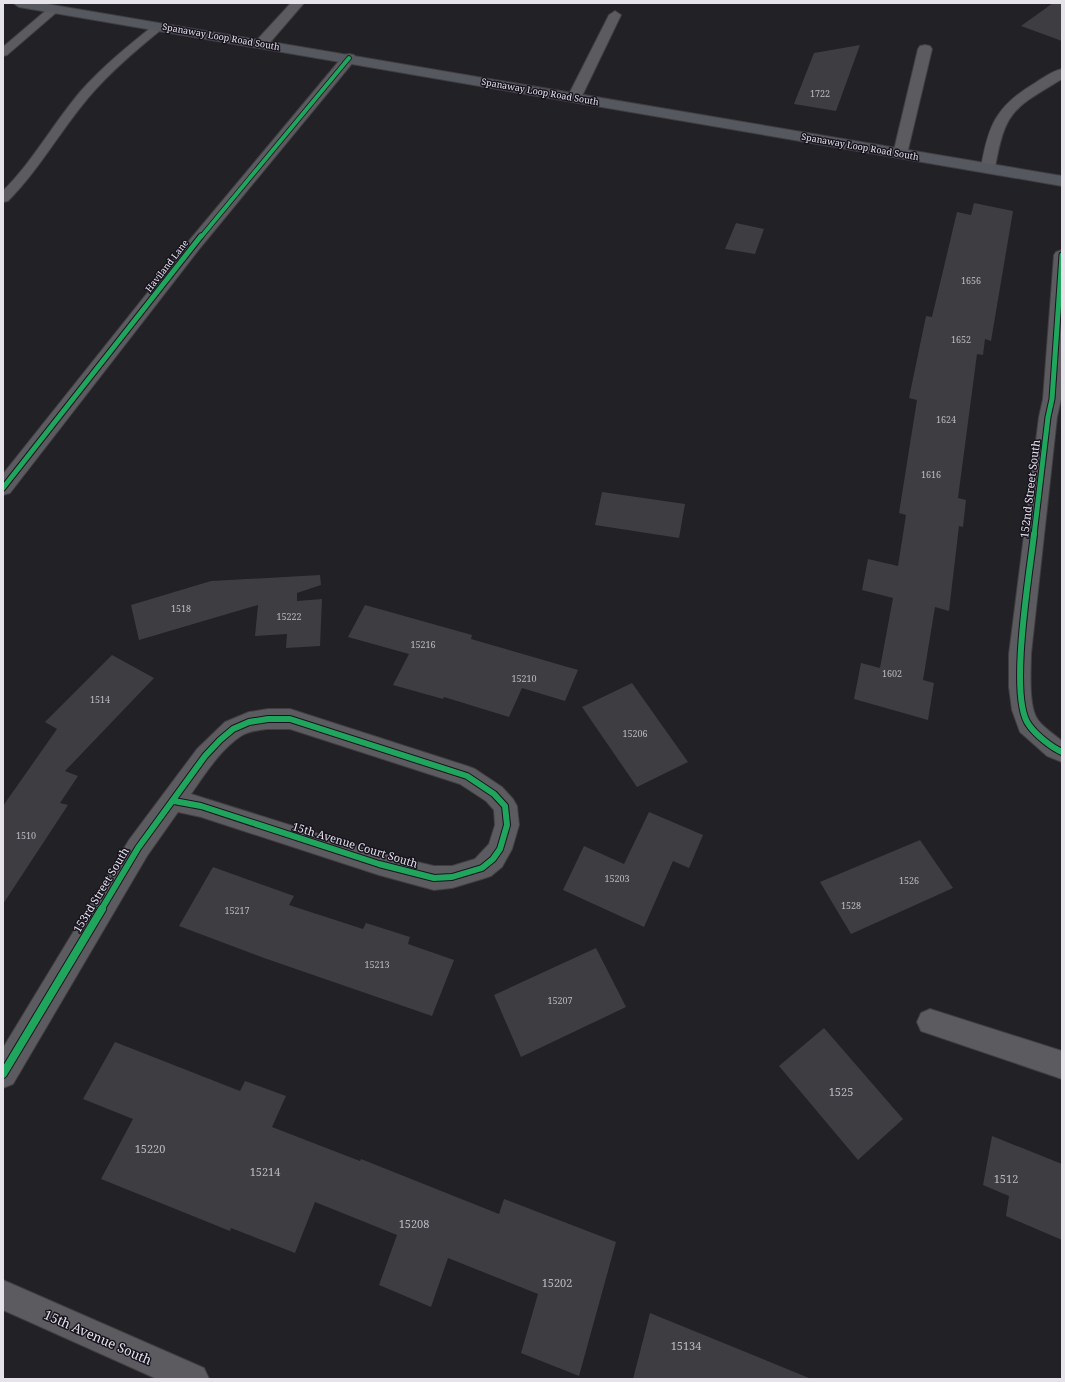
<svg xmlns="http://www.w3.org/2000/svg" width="1065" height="1382" font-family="'Noto Serif',serif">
  <rect width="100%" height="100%" fill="#222126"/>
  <g fill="#3e3d42">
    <path d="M1053 3H1062V41L1021 26Z"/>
    <path d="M860 45 836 111 794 104 814 53Z"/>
    <path d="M974 203 1013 211 991 341 985 339 983 355 977 354 958 498 966 500 963 527 959 526 949 611 935 607 923 680 934 683 928 720 854 699 861 663 880 668 893 598 862 590 868 559 898 566 906 515 899 513 917 400 909 398 926 316 932 317 957 212 971 215Z"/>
    <path d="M736 223 764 229 755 254 725 249Z"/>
    <path d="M602 492 685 504 679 538 595 525Z"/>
    <path d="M320 575 321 585 297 593V601L322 599 320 646 286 648 287 634 255 636 258 605 139 640 131 605 211 581Z"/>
    <path d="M365 605 472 635 471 639 578 670 565 701 522 688 509 717 444 697 443 699 393 685 409 654 348 637Z"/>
    <path d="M112 655 154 678 65 771 78 776 60 803 68 805 3 904V806L57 729 45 722Z"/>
    <path d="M632 683 688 762 637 787 582 707Z"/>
    <path d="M649 812 703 835 689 868 673 861 644 927 563 890 584 846 624 864Z"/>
    <path d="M920 840 953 888 851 934 820 882Z"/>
    <path d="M213 867 294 896 289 905 363 929 366 923 410 937 408 944 454 960 432 1016 264 958 179 926Z"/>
    <path d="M596 948 626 1007 521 1057 494 995Z"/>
    <path d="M824 1028 903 1119 858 1160 779 1066Z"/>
    <path d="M115 1042 240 1091 245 1081 286 1096 272 1127 360 1161 361 1159 499 1214 504 1199 616 1242 579 1376 521 1353 538 1294 448 1258 431 1307 379 1285 397 1235 315 1202 295 1253 231 1228 230 1231 101 1179 133 1119 83 1099Z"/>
    <path d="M992 1136 1062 1164V1240L1006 1216 1009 1196 983 1185Z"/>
    <path d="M650 1313 809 1378V1379H633Z"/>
  </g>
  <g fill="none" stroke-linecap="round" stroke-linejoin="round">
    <defs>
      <g id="service">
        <path d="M54 6 58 7 59 9 58 11 7 55 3 56V47L50 7Z"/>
        <path d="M158 24 164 27 162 29C136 50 110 72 88 98 60 131 39 170 8 201L3 202V191C33 161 53 124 80 92 102 67 128 46 154 25Z"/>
      </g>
      <g id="minor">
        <path d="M291 3H304L266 47H256L254 44 256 41Z"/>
        <path d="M615 11 621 15 581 98 579 101H569L567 98 609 15Z"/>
        <path d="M925 45 930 46 932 49 907 154 905 157H895L893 154 918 49 920 46Z"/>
        <path d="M349 54 354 55 356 58 354 61 200 248 10 493 3 495V474L188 242 344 55Z"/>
        <path d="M1062 69V79C1014 108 1005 110 995 168L993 171H983L981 168C988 126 996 106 1035 83 1043 78 1052 71 1062 69Z"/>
        <path d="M1062 250 1061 399 1057 417 1031 654C1031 670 1028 707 1038 720 1044 728 1054 734 1062 741V762L1047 756 1020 732 1012 710 1009 687V654L1039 417 1043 399 1054 255 1056 252Z"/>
        <path d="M268 709H290L467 766 475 769 502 787 513 799 517 806 519 825 512 849 502 867 491 876 482 879 452 888 434 890 379 875 201 817 178 812 147 856 13 1084 3 1088V1048L129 840 197 749 225 722 249 712ZM268 729H290L460 784 486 801 494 810 495 825 489 844 475 859 452 866H434L379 853 191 794C205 774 220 750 241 736 249 731 259 730 268 729Z"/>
        <path d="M930 1009 1062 1051V1079L921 1031 917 1022 921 1013Z"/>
        <path d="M3 1280 204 1368 209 1379H157L3 1310Z"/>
      </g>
      <path id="primary" d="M13 3H41L1062 176V186L19 7Z"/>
    </defs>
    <use href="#service" stroke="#403e43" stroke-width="2"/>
    <use href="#minor" stroke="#403e43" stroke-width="2"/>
    <use href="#primary" stroke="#403e43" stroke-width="2"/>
    <use href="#service" fill="#5c5b5f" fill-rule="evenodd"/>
    <use href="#minor" fill="#5c5b5f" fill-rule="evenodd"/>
    <use href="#primary" fill="#55585f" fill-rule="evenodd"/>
    <defs>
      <path id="cycleway-far3" d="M201 237 349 58"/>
      <g id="cycleway-far2">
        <path d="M3 488 201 236"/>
        <path d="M1034 535 1048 417 1052 399 1062 255"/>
      </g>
      <g id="cycleway-far1">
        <path d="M1034 534C1030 571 1008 698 1029 725 1036 735 1051 747 1062 752"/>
        <path d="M101 910 138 848 205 756 220 740 233 729 249 722 268 719H290L467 776 494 794 505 806 507 825 500 849 493 859 482 868 452 877 434 878 379 864 201 806 174 801"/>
      </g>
      <path id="cycleway" d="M3 1074 102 909"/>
    </defs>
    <use href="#cycleway-far3" stroke="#18141f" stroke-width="5.5"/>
    <use href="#cycleway-far2" stroke="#18141f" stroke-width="7"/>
    <use href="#cycleway-far1" stroke="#18141f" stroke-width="8"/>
    <use href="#cycleway" stroke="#18141f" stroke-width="10"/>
    <use href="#cycleway-far3" stroke="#20a55d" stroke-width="4"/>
    <use href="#cycleway-far2" stroke="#20a55d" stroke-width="5"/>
    <use href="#cycleway-far1" stroke="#20a55d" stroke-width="6"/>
    <use href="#cycleway" stroke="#20a55d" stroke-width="8"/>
  </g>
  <g text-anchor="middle" stroke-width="3" stroke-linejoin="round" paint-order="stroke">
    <g font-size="9" fill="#e6e3eb" stroke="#18141f">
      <text transform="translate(221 37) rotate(10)" y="3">Spanaway Loop Road South</text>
      <text transform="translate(540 92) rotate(10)" y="3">Spanaway Loop Road South</text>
      <text transform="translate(860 147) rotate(10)" y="3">Spanaway Loop Road South</text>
      <text transform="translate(167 266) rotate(-52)" y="3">Haviland Lane</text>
    </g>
    <g font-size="9" fill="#bcbac1">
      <text x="820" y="97">1722</text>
      <text x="971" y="284">1656</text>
      <text x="961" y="343">1652</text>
      <text x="946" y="423">1624</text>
      <text x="931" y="478">1616</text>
      <text x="181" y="612">1518</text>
      <text x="289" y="620">15222</text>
      <text x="423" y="648">15216</text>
      <text x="892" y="677">1602</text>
      <text x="524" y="682">15210</text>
      <text x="100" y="703">1514</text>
      <text x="635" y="737">15206</text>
      <text x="26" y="839">1510</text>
      <text x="617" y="882">15203</text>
      <text x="909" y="884">1526</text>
      <text x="851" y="909">1528</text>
      <text x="237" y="914">15217</text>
      <text x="377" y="968">15213</text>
      <text x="560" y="1004">15207</text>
    </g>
    <g font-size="11" fill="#e6e3eb" stroke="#18141f">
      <text transform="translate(1030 489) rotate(-83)" y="4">152nd Street South</text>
      <text transform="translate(355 845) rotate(17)" y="4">15th Avenue Court South</text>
      <text transform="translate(101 890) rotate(-59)" y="4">153rd Street South</text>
    </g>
    <g font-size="11" fill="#bcbac1">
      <text x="841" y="1096">1525</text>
      <text x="150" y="1153">15220</text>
      <text x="265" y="1176">15214</text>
      <text x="1006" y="1183">1512</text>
      <text x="414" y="1228">15208</text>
      <text x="557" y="1287">15202</text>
      <text x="686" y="1350">15134</text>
    </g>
    <g font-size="13" fill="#e6e3eb" stroke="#18141f">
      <text transform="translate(98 1337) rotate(24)" y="5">15th Avenue South</text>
    </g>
  </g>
  <rect width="1065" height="1382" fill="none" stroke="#e6e3eb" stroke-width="8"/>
</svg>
